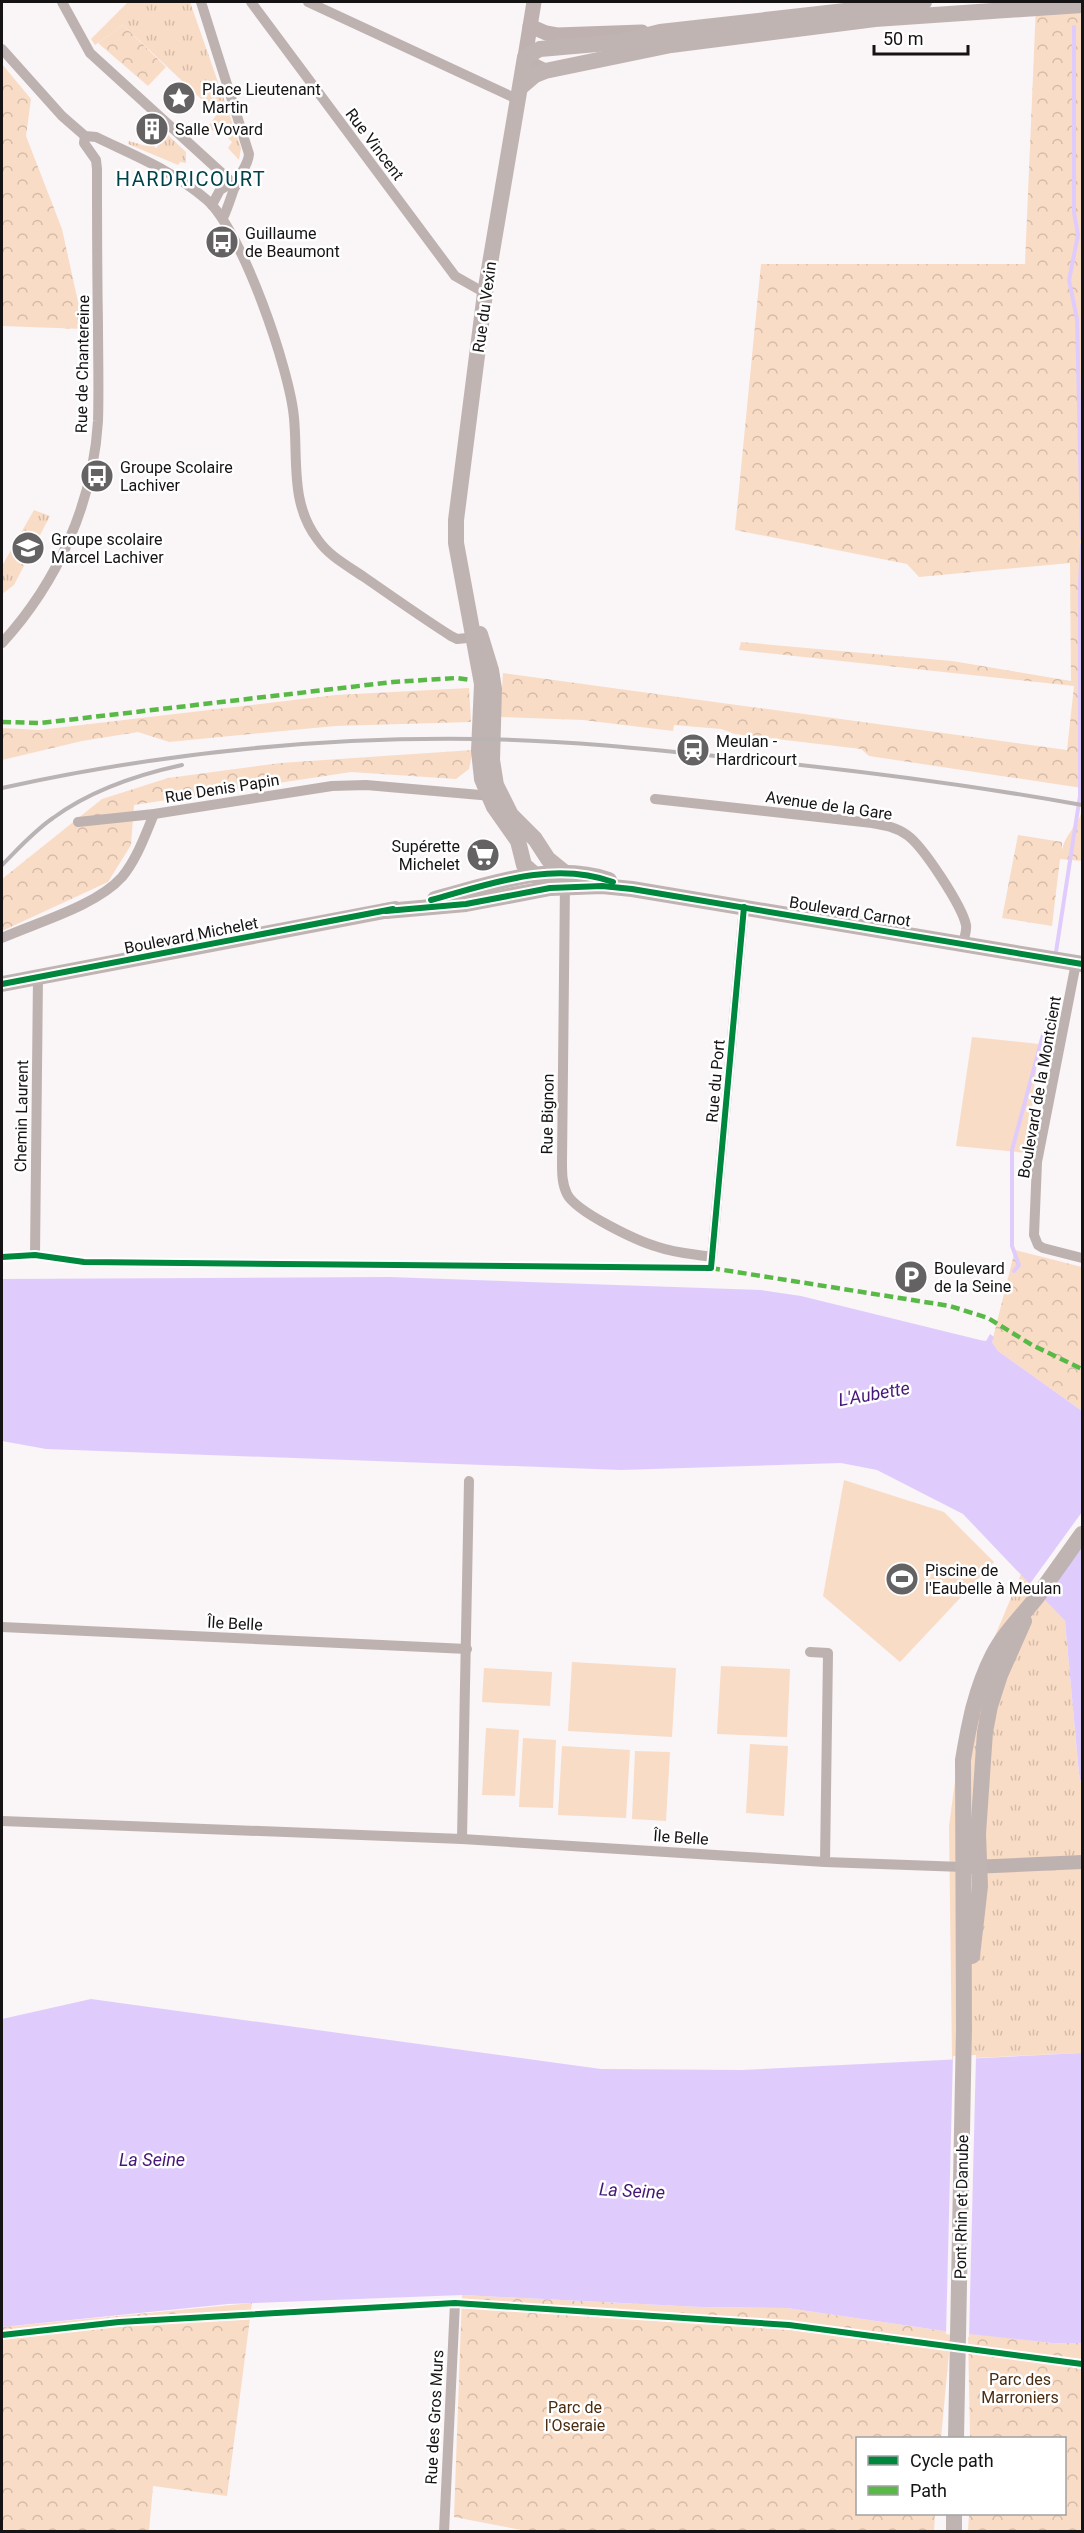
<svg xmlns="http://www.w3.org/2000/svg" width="1084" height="2533" font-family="Roboto,sans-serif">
  <defs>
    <pattern id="grass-tufts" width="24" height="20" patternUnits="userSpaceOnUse" patternTransform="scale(1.5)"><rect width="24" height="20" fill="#f9dcc6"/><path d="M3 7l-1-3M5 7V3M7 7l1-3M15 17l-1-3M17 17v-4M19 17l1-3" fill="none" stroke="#d5bca9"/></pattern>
    <pattern id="forest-crowns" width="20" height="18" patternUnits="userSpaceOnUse" patternTransform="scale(1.5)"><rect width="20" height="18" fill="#f9dcc6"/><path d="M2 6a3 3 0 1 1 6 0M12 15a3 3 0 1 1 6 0" fill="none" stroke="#d5bca9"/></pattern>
  </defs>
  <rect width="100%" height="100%" fill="#faf5f7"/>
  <g fill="url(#grass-tufts)">
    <path d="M128 2H190L241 148 239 160 228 148 232 142 228 138 230 135 226 130 224 132 218 126 213 131 208 127 217 114 123 25 95 45 91 39Z"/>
    <path d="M168 135 186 152V163L180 162 178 165 128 144 129 141 146 146 149 142 156 148Z"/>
    <path d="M34 510 50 516 14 585 2 594V566Z"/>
    <path d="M1021 1574 1065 1621 1079 1774 1082 1788V2053L952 2059 949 1826 965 1707Z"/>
  </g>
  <g fill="url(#forest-crowns)">
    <path d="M1082 2V788L869 756 861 749 735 734 721 729 674 725 673 731 583 720 500 717 503 673 1067 750 1074 686 739 650 741 642 952 661 1071 681 1070 563 919 577 907 564 735 530 761 264H1025L1036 5Z"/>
    <path d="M123 25 166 67 148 86 98 43Z"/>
    <path d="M2 64 31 99 26 136 62 229 84 329 2 326Z"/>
    <path d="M469 688 471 722 335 726 169 742 138 732 82 741 2 760V728L39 730 336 695Z"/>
    <path d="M473 750 469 769 456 779 351 772 134 805 131 845 108 882 2 931V879L102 799 168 778 280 763Z"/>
    <path d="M1081 814 1082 861 1060 859 1052 926 1002 918 1018 835 1062 842V850C1064 837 1076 827 1081 814Z"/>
    <path d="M1015 1250 1082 1267V1411L998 1351 992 1342Z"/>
    <path d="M462 2295 700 2307 787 2308 951 2332 941 2438H858V2514H935L934 2531 532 2532 454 2517Z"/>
    <path d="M252 2303 227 2496 153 2486 149 2531 2 2532V2327Z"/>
    <path d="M968 2333 1052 2343H1082V2531H968L969 2514H1064V2438H970Z"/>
  </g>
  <g fill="#f9dcc6">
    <path d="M972 1037 1039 1044 1027 1153 956 1146Z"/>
    <path d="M844 1480 944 1512 994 1562 900 1662 823 1596Z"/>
    <path d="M572 1662 676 1668 672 1737 568 1731Z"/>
    <path d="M721 1666 790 1669 787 1737 717 1734Z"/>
    <path d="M484 1668 552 1672 550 1706 482 1702Z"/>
    <path d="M486 1728 519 1730 515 1796 482 1795Z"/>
    <path d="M523 1738 556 1740 553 1808 519 1807Z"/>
    <path d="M750 1744 788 1746 784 1816 746 1813Z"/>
    <path d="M562 1746 630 1750 626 1818 558 1815Z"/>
    <path d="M635 1751 670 1752 666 1821 632 1819Z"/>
  </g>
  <g fill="#dfccfc">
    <path d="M389 1277 761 1290 801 1296 980 1340 986 1341 990 1334 994 1337 992 1342 998 1351 1082 1411V1787L1079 1774 1065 1621 963 1514 877 1470 841 1463 621 1470 46 1449 2 1441V1279Z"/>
    <path d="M91 1999 601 2069 742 2070 1082 2053V2343H1052L951 2332 787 2308 700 2307 462 2295 228 2304 2 2327V2019Z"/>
  </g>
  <g fill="#faf5f7">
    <path d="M1082 1512V1548L1043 1600 1029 1585Z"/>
    <path d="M976 2055 969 2337 946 2334 953 2056Z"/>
  </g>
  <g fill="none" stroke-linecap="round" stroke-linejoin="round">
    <g stroke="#dfccfc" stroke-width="4">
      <path d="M1074 27V213L1078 235 1069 280 1077 319 1082 539"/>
      <path d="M1056 952 1080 796V583L1082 545"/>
      <path d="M1014 1271 1019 1265 1012 1246V1150L1044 1031"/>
    </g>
    <g stroke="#beb2b0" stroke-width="10">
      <path d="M62 2 90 53 236 186"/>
      <path d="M201 2 249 154C248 166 241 171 237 181 232 193 229 205 223 218"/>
      <path d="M251 2 455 276 485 293"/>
      <path d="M308 2 519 100"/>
      <path d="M2 49 62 116 85 136 96 137C135 156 174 171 207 200 242 231 290 370 294 418 298 460 290 504 318 540 329 556 348 566 364 577 393 597 421 617 451 636L457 639 477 637"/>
      <path d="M212 205 220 190 237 180"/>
      <path d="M2 643C57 583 93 504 98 421 99 389 98 356 98 324 97 273 97 221 97 169L96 160 84 143 85 136"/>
      <path d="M655 799 872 823C884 825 896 827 907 835 923 846 962 906 966 925 967 931 964 938 963 944"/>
      <path d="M78 822 154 814 332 786 366 785 492 796"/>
      <path d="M565 883 562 1162C562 1173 562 1184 567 1194 576 1212 637 1241 658 1247 675 1253 694 1254 712 1257L744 907"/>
      <path d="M2 938C38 922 96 906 122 877 137 859 145 835 154 814"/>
      <path d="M1076 963 1037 1162 1034 1235 1038 1245 1043 1248 1082 1258"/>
      <path d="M35 1255 38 977"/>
      <path d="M2 1627 467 1649"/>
      <path d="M810 1652 828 1653 825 1862"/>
      <path d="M2 1821 462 1839 825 1862 963 1867"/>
      <path d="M462 1839 469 1481"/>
      <path d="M444 2532 455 2303"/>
    </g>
    <path stroke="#beb2b0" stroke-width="14" d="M971 1867 1082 1862"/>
    <g stroke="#beb1b0" stroke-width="15">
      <path d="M534 2 525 57 535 66 545 71"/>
      <path d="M530 26 546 33 557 35 642 32"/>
    </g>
    <g stroke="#c0b4b3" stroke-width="16">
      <path d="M521 87 535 75 545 71 671 45 875 19 1082 5"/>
      <path d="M480 634 491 670 494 689 492 760 496 785 511 815 535 839 548 859 564 872"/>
      <path d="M550 888 524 865 518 841 494 807 482 779 479 751 482 684 456 543V520L485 293 525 57 540 49 620 42 660 32 924 2"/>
      <path d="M435 899C491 884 552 861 609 880"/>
      <path d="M386 911 466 904 550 888 602 886 632 889 1082 964"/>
      <path d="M2 984 395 909"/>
      <path d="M972 1956 980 1886 978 1834 985 1732 990 1706 1000 1675 1024 1621"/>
      <path d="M956 2438 964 2028 963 1760C969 1724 976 1688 993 1655 1004 1633 1022 1616 1037 1597 1052 1576 1067 1555 1082 1534"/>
      <path d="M954 2532V2514"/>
    </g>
    <g stroke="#bab3b3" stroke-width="4">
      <path d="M2 788C156 754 316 737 474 739 571 740 667 751 763 761 870 772 976 786 1082 805"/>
      <path d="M2 865C18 849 34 831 53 818 91 790 136 775 182 765"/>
    </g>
    <g stroke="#58b947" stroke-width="4.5" stroke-dasharray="9 4.5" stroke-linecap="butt">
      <path d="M2 722 41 723 393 682 456 678 471 680"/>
      <path d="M711 1268 950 1306 988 1318 1032 1345 1082 1369"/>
    </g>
    <defs>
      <g id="cycleway">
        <path d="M431 900C490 884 553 860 613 882"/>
        <path d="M386 911 466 904 550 888 602 886 632 889 1082 964"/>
        <path d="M2 984 393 909"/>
        <path d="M2 1257 35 1255 84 1262 711 1268 744 907"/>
        <path d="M2 2335 119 2322 455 2303 789 2325 1082 2364"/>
      </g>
    </defs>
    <use href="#cycleway" stroke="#fff" stroke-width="10"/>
    <use href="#cycleway" stroke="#00873e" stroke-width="6"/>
  </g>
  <defs>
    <symbol id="sight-disc" viewBox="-11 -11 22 22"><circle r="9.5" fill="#656263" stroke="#fff"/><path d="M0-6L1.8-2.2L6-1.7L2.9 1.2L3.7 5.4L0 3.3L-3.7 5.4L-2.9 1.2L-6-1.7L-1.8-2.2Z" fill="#fff"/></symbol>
    <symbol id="building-disc" viewBox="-11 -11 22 22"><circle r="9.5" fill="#656263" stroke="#fff"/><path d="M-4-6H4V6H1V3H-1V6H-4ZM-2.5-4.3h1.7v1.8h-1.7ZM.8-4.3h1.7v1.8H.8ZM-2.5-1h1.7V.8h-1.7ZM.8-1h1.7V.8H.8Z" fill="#fff"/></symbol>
    <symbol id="bus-disc" viewBox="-11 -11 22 22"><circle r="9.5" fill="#656263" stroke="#fff"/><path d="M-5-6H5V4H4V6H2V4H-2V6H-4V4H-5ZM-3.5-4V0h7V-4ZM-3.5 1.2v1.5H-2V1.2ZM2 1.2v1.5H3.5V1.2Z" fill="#fff"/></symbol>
    <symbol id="school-disc" viewBox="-11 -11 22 22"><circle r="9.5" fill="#656263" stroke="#fff"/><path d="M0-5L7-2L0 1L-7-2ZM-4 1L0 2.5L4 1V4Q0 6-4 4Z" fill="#fff"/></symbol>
    <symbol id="station-disc" viewBox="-11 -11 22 22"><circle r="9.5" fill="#656263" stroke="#fff"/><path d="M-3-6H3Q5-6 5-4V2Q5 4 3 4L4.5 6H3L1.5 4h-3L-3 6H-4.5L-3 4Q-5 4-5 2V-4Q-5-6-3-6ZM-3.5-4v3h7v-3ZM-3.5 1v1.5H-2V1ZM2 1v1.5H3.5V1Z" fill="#fff"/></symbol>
    <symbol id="supermarket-disc" viewBox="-11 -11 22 22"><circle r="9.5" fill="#656263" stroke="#fff"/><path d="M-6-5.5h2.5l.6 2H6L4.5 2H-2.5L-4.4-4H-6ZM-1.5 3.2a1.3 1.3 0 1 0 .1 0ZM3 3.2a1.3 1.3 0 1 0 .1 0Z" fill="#fff"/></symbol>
    <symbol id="parking-disc" viewBox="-11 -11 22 22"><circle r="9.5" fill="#656263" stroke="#fff"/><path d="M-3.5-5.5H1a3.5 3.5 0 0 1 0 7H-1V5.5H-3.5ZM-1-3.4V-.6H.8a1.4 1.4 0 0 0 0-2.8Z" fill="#fff"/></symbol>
    <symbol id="stadium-disc" viewBox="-11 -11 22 22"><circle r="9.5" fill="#656263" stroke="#fff"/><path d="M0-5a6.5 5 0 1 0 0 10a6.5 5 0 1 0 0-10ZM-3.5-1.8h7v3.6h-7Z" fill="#fff"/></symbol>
  </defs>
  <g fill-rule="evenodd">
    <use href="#sight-disc" x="160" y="79" width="38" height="38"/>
    <use href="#building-disc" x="133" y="110" width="38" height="38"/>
    <use href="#bus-disc" x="203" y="223" width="38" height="38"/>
    <use href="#bus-disc" x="78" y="457" width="38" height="38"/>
    <use href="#school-disc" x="9" y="529" width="38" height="38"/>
    <use href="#station-disc" x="674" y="731" width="38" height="38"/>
    <use href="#supermarket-disc" x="464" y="836" width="38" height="38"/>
    <use href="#parking-disc" x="892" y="1258" width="38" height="38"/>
    <use href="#stadium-disc" x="883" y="1560" width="38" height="38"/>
  </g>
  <g text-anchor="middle" stroke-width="5" stroke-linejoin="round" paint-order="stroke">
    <g font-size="16" fill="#151313" stroke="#fff" text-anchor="start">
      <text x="202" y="95">Place Lieutenant<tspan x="202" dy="18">Martin</tspan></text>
      <text x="175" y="135">Salle Vovard</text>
      <text x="245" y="239">Guillaume<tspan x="245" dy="18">de Beaumont</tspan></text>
      <text x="120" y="473">Groupe Scolaire<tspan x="120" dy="18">Lachiver</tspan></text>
      <text x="51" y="545">Groupe scolaire<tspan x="51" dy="18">Marcel Lachiver</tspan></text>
      <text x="716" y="747">Meulan -<tspan x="716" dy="18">Hardricourt</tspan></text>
      <text x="460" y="852" text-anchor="end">Supérette<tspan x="460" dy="18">Michelet</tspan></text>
      <text x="934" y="1274">Boulevard<tspan x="934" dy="18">de la Seine</tspan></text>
      <text x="925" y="1576">Piscine de<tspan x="925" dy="18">l'Eaubelle à Meulan</tspan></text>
    </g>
    <g font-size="16" fill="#151313" stroke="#fff">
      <text transform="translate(375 144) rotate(53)" y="6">Rue Vincent</text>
      <text transform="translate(484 307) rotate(-82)" y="6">Rue du Vexin</text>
      <text transform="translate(82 364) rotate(-89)" y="6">Rue de Chantereine</text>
      <text transform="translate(222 788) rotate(-9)" y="6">Rue Denis Papin</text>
      <text transform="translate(829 805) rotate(8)" y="6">Avenue de la Gare</text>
      <text transform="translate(850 911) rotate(9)" y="6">Boulevard Carnot</text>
      <text transform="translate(191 935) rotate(-11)" y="6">Boulevard Michelet</text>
      <text transform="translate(715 1081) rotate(-85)" y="6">Rue du Port</text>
      <text transform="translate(1039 1087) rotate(-80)" y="6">Boulevard de la Montcient</text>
      <text transform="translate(547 1114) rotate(-89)" y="6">Rue Bignon</text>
      <text transform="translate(21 1116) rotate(-89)" y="6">Chemin Laurent</text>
      <text transform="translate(235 1623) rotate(3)" y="6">Île Belle</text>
      <text transform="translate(681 1837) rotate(4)" y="6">Île Belle</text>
      <text transform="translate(961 2207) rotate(-89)" y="6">Pont Rhin et Danube</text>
      <text transform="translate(434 2417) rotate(-87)" y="6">Rue des Gros Murs</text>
    </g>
    <g font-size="16" fill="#4a2d10" stroke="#fff">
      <text x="1020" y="2385">Parc des<tspan x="1020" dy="18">Marroniers</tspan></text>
      <text x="575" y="2413">Parc de<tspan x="575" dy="18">l'Oseraie</tspan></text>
    </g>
    <g font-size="18" font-style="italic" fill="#461776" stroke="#fff">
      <text transform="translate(874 1394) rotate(-10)" y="6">L'Aubette</text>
      <text x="152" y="2166">La Seine</text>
      <text transform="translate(632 2191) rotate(3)" y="6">La Seine</text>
    </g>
    <g font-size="20" letter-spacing="1.5" fill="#00424a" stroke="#fff">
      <text x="191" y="186">HARDRICOURT</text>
    </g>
  </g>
  <rect width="1084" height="2533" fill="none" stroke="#151313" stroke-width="6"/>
  <rect x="856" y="2437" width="210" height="78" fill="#ffffff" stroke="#a1a1a1" stroke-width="1.5"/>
  <rect x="868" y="2456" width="30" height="9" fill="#00873e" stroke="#a1a1a1" stroke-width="1.5"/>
  <text x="910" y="2467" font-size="18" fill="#151313">Cycle path</text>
  <rect x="868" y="2486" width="30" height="9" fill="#58b947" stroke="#a1a1a1" stroke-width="1.5"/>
  <text x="910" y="2497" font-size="18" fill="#151313">Path</text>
  <path d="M874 45v9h94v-9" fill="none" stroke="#151313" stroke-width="3"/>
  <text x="883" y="45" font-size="18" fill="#151313" stroke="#ffffff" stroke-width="4.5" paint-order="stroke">50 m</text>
</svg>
